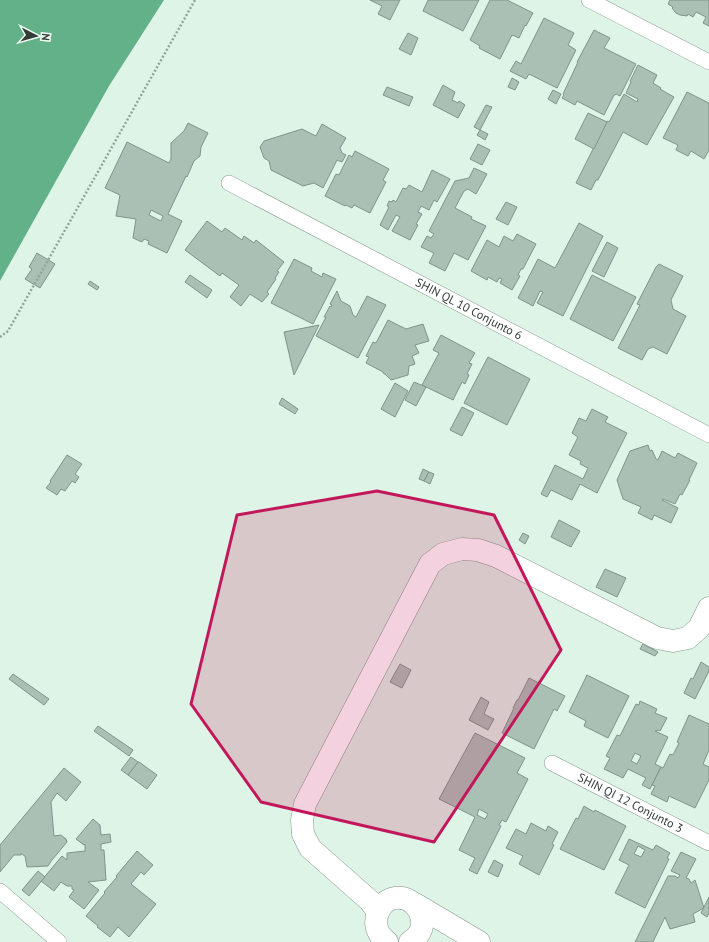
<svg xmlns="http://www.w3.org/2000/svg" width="709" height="942" font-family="'PT Sans',sans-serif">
  <rect width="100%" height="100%" fill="#def4e6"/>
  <path fill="#63b188" d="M0 0H164L109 86 0 281Z"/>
  <g fill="#abc0b4" stroke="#809488" fill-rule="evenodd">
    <path d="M370 0H400L390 20 378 14 382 6Z"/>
    <path d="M428 0H479L463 31 423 11Z"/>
    <path d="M490 0H507L533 13 526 26 525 25 519 38 512 35 500 59 479 48 480 46 470 40Z"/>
    <path d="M670 0H709V26L703 23 706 17 696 12 693 17 688 14 687 16 680 15 676 13 672 8 673 7 668 4Z"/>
    <path d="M544 18 574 33 568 45 576 50 557 88 529 74 526 79 510 71 516 61 521 64Z"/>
    <path d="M594 30 610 38 604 48 636 64 620 96 616 94 615 95H614L604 115 577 101 575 105 562 98 564 95 563 94 578 62H577Z"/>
    <path d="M408 33 418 38 411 55 399 49Z"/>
    <path d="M638 65 657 75 653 83 661 88 660 89 674 97 647 145 623 132 598 180H596L591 190 576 183 607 121 609 122 624 94 637 102 638 99 626 93 631 82 630 81Z"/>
    <path d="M512 78 519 82 515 90 508 87Z"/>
    <path d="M443 85 455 92 452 100 458 103 459 101 465 105 458 118 433 105Z"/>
    <path d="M387 87 413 97 409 106 383 95Z"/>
    <path d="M553 90 561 94 556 104 548 99Z"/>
    <path d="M687 92 709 103V150L704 159 691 151 688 156 676 150 678 145 663 138Z"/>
    <path d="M486 105 492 107 480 130 474 127Z"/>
    <path d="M588 113 607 122 594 149 575 139Z"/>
    <path d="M188 123 208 133 201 147 200 156 194 161 187 177 186 176 168 214 182 221 167 253 148 244 149 241 144 239 142 242 133 238 136 219 116 216 120 195 105 188 127 142 169 163 171 159V143L184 131ZM151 210 163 216 161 221 149 215Z"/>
    <path d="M322 124 346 138 340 148 342 153 346 155 342 162 337 160 323 188 314 183 303 186 271 170 269 161 264 158 260 147 264 141 302 129 316 136Z"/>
    <path d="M480 130 488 134 485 140 477 135Z"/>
    <path d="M478 144 490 150 482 165 470 159Z"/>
    <path d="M355 151 389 169 383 180 386 182 370 213 354 205 352 208 346 205 345 206 325 196 336 174 339 175 349 155 352 157Z"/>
    <path d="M474 168 487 174 476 194 468 189 464 191 455 208 472 217 471 219 486 226 468 260 454 253 445 271 429 263 434 253 421 247 427 236 431 238 434 234 429 231 455 181 469 178Z"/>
    <path d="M432 170 450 179 437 202 434 200 429 210 421 206 418 212 422 214 416 224 418 225 410 240 392 231 400 217 396 215 388 230 380 225 389 207 387 206 389 201 392 202 393 200 396 202 403 188 406 189 409 185 422 192Z"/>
    <path d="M506 202 517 207 508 225 496 219Z"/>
    <path d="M207 221 222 232 225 228 242 240 244 236 254 243 256 240 284 262 277 271 279 272 275 278 276 279 267 292 269 294 262 302 250 294 241 306 230 297 239 285 222 273 220 276 185 250Z"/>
    <path d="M579 223 603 236 563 316 537 303 543 292 540 291 533 306 518 298 538 259 555 268Z"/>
    <path d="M517 234 536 244 523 269H521L518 275 520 276 512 290 500 283 502 279 499 278 497 282 488 277 487 280 471 271 487 240 499 247 504 236 513 241Z"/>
    <path d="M607 242 618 248 604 277 592 271Z"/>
    <path d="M37 253 55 264 40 288 25 279 32 269 29 267Z"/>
    <path d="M294 259 312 268 311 271 322 277 323 273 336 279 313 324 271 303Z"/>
    <path d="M659 264 683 276 671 300 673 309 686 316 667 354 653 347 648 349 642 360 618 348 640 305 637 304 656 267Z"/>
    <path d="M190 275 212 290 207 298 185 282Z"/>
    <path d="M592 275 636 297 613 341 570 319Z"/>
    <path d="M90 281 99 287 97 290 88 284Z"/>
    <path d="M337 291 341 301 350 306 353 315 356 317 367 296 386 305 358 358 316 336 326 317H324L330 306 331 307 332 305 330 304Z"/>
    <path d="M388 320 406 329 423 324 429 341 415 345 419 353 412 356 415 364 409 366 408 375 391 380 385 374H384L383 372 366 363 369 357 366 356 373 342 376 343Z"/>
    <path d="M319 325 294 375 284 332Z"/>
    <path d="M441 335 475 353 469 363 472 364 467 374 469 375 465 384 462 382 453 400 422 385 439 353 433 350Z"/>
    <path d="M488 357 530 379 507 425 464 403Z"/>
    <path d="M414 382 426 387 416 406 405 400Z"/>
    <path d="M395 383 408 391 395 417 381 409Z"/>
    <path d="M282 398 298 409 295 414 279 404Z"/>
    <path d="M462 407 474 413 462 436 450 430Z"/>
    <path d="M592 409 608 417 605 422 627 433 597 493 580 484 572 500 551 490 547 497 541 494 555 465 583 479 588 468 580 464 581 461 569 455 578 437 572 433 579 418 586 421Z"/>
    <path d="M648 445 650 451 652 450 656 459 658 460 662 451 675 458 678 453 697 463 689 480H690L682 495 680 494 675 504 663 499 662 500 678 508 671 523 654 515 652 520 638 513 641 507 623 499 617 480 630 451Z"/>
    <path d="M67 455 82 464 75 474 79 477 75 483 72 481 65 491 61 489 57 495 46 488 51 482 50 481Z"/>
    <path d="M423 469 429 472 424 481 419 479Z"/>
    <path d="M429 472 434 474 430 484 424 481Z"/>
    <path d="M559 520 580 531 571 547 551 537Z"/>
    <path d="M523 533 529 536 525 544 519 540Z"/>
    <path d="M605 569 626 578 617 597 596 587Z"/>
    <path d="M643 644 658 652 655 656 640 649Z"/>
    <path d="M701 662 709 667V671L695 699 684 693 691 678 693 679Z"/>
    <path d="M400 664 411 670 402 688 390 682Z"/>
    <path d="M13 674 49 699 44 705 9 679Z"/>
    <path d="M587 675 629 696 608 738 584 726 586 721 569 712Z"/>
    <path d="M529 678 565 696 557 711 554 709 534 749 502 733 514 708H513L517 700H518Z"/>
    <path d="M481 697 489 702 484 714 494 719 488 730 469 720Z"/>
    <path d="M640 701 657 709 655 713 667 718 660 731 657 730 655 731 668 737 655 764 661 767 650 789 642 785 646 778 628 769 623 778 604 769 610 758 606 756 617 735 620 736 636 704 639 705ZM635 753 641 756 637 764 631 761Z"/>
    <path d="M689 715 709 724V750L703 764 709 767V780L695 808 669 796 667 802 651 794 655 786 652 785 661 767 663 768 670 754 673 755 679 743 677 742Z"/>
    <path d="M98 726 133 750 129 756 94 731Z"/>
    <path d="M475 733 525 758 517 773 528 779 506 822 502 820 499 825 501 826 477 874 469 870 475 858 459 850 475 817 439 799ZM479 809 488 814 485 819 477 815Z"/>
    <path d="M131 757 138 762 128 775 121 770Z"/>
    <path d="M138 762H139L157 775 147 789 128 775Z"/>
    <path d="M64 768 81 782 66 801 57 793 51 802 54 836 61 835 66 839 67 842 52 860 48 866 27 867 25 856 23 855 21 853V855H14L0 872V845Z"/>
    <path d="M584 806 594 812 595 810 626 826 604 870 560 849 576 818 578 819Z"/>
    <path d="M93 819 100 825 101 835 110 834 111 842 101 844V850H104L106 880 88 882 99 890 84 909 69 897 74 890 72 889V886H67L61 882 54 891 41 881 62 856 67 860V853L85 851V844L84 845 76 839Z"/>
    <path d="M531 823 546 831 548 826 558 832 552 844 554 845 539 875 519 864 523 856 506 848 516 829 526 834Z"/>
    <path d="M629 839 653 850 656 845 670 853 667 858 669 859 645 908 615 893 629 865 619 860ZM638 846 645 850 641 857 634 854Z"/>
    <path d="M137 851 153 865 144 875 141 872 131 884 156 904 129 937 118 927 110 937 97 927 98 926 86 916 105 893 104 892 117 877 116 876Z"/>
    <path d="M681 852 696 859 686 878 689 879 691 883 695 880 704 908 693 914 695 922 670 929 665 917 653 942H635L668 876H675L678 878 680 875 671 871Z"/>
    <path d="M494 860 503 865 498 877 488 872Z"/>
    <path d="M38 871 45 877 29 896 22 890Z"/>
    <path d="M709 897V913L707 917 701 913Z"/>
  </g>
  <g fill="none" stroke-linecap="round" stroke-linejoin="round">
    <defs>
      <g id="street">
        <path d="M589 0 709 62"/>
        <path id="s1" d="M229 183 709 435"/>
        <path id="s2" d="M552 763 709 843"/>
        <path d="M0 891 59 942"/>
      </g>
      <g id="secondary">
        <path d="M415 904 479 942"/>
        <path d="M378 912 370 901 310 848 303 834 302 820 305 804 430 564 443 554 462 549 478 550 496 556 657 638 673 641 688 638 699 628 709 608"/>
        <path d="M387 942C384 939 380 936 379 933 372 920 379 901 395 898 410 896 421 908 422 922 423 930 417 938 410 942"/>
      </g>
    </defs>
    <use href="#street" stroke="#84988c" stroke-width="16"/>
    <use href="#secondary" stroke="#84988c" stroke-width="23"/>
    <path stroke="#94a49a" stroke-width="2.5" stroke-dasharray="2 2" stroke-linecap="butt" d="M0 337 8 331 195 0"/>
    <use href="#street" stroke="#fff" stroke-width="15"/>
    <use href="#secondary" stroke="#fff" stroke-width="22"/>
  </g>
  <path fill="#c2185b" fill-opacity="0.2" stroke="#c2185b" stroke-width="3" stroke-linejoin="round" d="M377 491 494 515 561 650 434 842 261 802 191 704 237 515Z"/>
  <g text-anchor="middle" stroke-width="4" stroke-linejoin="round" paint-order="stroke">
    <g font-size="12" fill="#343c37" stroke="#f1fef6">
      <text dy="4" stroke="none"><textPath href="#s1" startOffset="271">SHIN QL 10 Conjunto 6</textPath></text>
      <text dy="4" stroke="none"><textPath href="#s2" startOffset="88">SHIN QI 12 Conjunto 3</textPath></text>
    </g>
  </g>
  <g transform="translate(36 36) rotate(96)" stroke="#f1fef6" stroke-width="3" paint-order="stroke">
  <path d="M0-3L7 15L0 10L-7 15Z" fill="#343c37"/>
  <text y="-6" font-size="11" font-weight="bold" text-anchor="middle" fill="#343c37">N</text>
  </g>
</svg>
